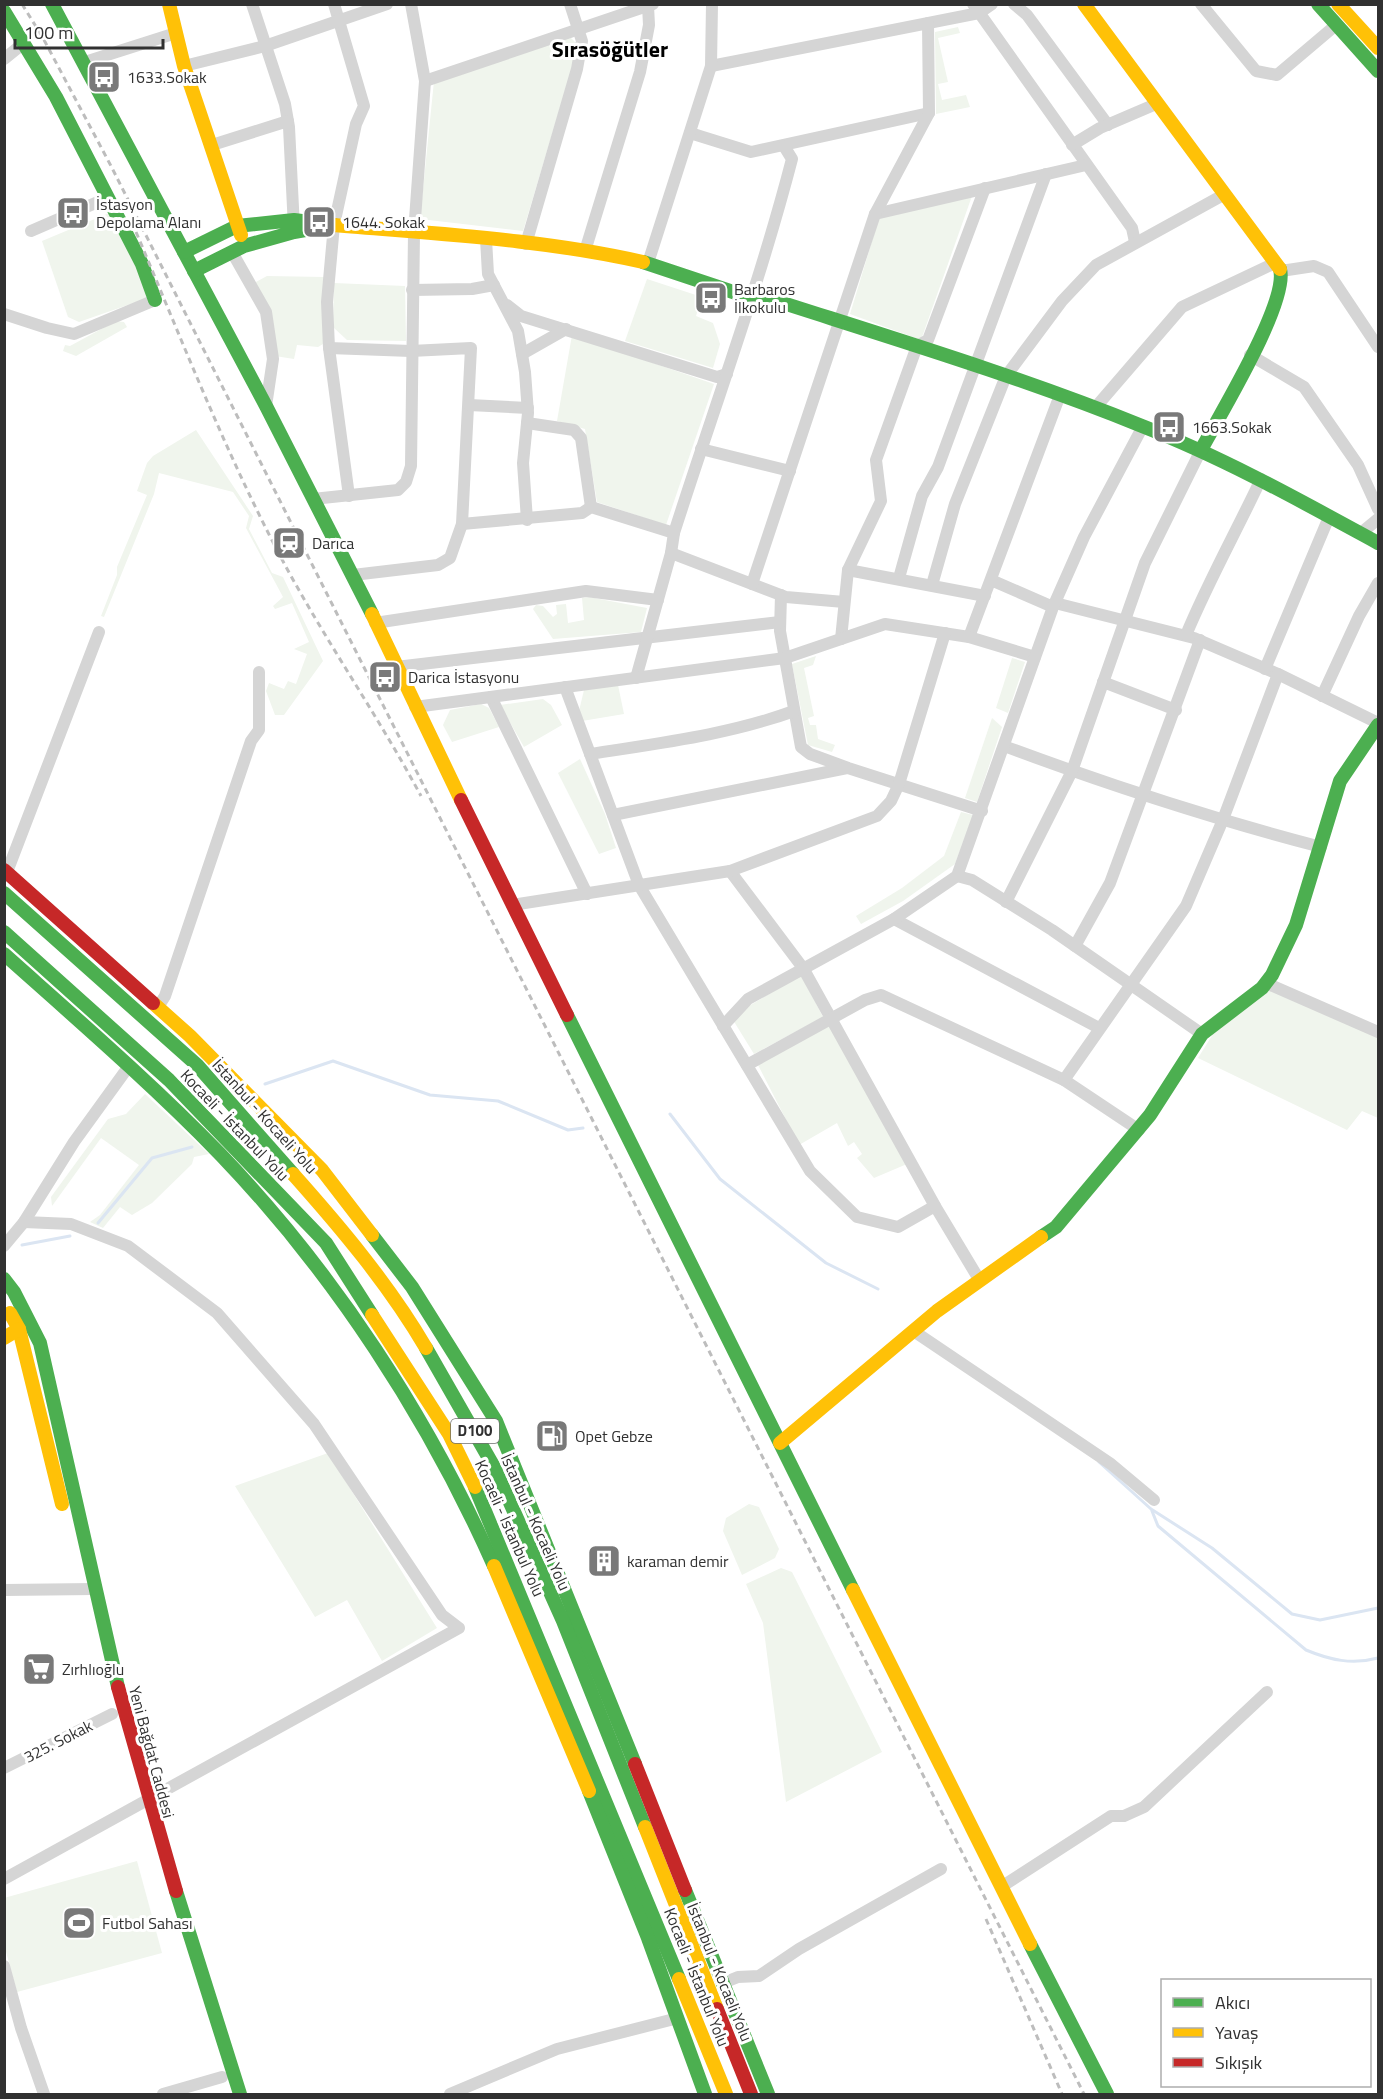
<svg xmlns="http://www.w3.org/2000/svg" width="1383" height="2099" font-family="'Titillium Web',sans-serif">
  <rect width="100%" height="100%" fill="#fff"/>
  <g fill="#f0f5ed">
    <path d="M958 27 960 33 938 38 948 82 938 84 942 100 966 95 970 107 936 114 935 32Z"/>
    <path d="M570 37 576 43 574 61 523 231 420 219 434 81Z"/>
    <path d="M972 196 921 340 850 314 879 218Z"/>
    <path d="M109 213 149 292 145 299 79 322 68 317 42 241Z"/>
    <path d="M267 276 325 277 323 344 318 347 297 345 294 359 275 356 254 283Z"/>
    <path d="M647 279 702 297 696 316 713 323 720 344 713 368 625 341Z"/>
    <path d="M334 283 405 286 406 341 347 340 333 327Z"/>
    <path d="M116 321 124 322 127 327 76 356 63 351 65 345 70 346Z"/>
    <path d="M572 335 714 384 666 525 597 502 585 429 557 421Z"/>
    <path d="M196 430 253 516 249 529 272 573 283 577 323 661 284 715H275L266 691 269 683 284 689 288 681 296 684 307 654 294 649 309 642 292 603 275 609 273 606 283 597 246 528 249 516 233 492 159 473 154 494 104 617 101 616 117 575V567L147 495 137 491 147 463 153 456Z"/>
    <path d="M589 597 647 608 641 632 553 639 533 609 536 605 543 606 553 617 557 614 556 605 566 604 568 623 584 620 582 598Z"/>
    <path d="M816 656 813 665 804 668 814 716 808 718 810 725H816L818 739 835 745 832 752 808 745 792 664Z"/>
    <path d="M1012 658 1025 662 1008 713 996 708Z"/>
    <path d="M618 685 624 714 582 721 579 711 584 690Z"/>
    <path d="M543 699 551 705 562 725 524 747 500 705Z"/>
    <path d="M481 704 489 708 499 727 452 742 443 725 450 710Z"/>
    <path d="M992 718 1002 727 977 802 965 798Z"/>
    <path d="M580 759 605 814 616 848 599 854 558 773Z"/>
    <path d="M961 812 973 815 955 864 903 901 861 924 856 916 902 888 944 856Z"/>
    <path d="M801 975 823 1017 754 1054 733 1020 749 1006Z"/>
    <path d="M1271 989 1378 1035V1118L1362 1111 1347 1130 1198 1058 1213 1034Z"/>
    <path d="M828 1024 907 1164 874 1178 857 1158 862 1154 854 1142 848 1146 837 1123 799 1145 757 1063Z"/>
    <path d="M145 1094 209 1154 194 1157 192 1164 152 1203 132 1215 120 1207 103 1228 90 1222 100 1215 139 1165 101 1138 52 1206 51 1197 108 1119 126 1114Z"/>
    <path d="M328 1453 437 1628 382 1661 347 1600 315 1617 235 1486Z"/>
    <path d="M749 1504 759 1507 779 1549 775 1558 742 1575 723 1531 726 1518Z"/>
    <path d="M781 1568 792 1572 882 1752 786 1802 763 1623 746 1584Z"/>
    <path d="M137 1861 162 1953 17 1992 5 1948 4 1898Z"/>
  </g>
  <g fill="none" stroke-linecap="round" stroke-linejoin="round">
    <g stroke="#dbe5f2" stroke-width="3">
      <path d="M265 1084 333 1061 430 1095 498 1101 568 1130 583 1128"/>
      <path d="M670 1114 720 1179 826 1263 878 1289"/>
      <path d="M98 1223 152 1158 192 1147"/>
      <path d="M22 1245 70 1236"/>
      <path d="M1099 1462 1151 1509 1212 1548 1292 1614 1320 1620 1378 1608"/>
      <path d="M1152 1511 1158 1526 1306 1650C1330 1660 1352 1665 1378 1658"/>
    </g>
    <g stroke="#d5d5d5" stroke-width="12">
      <path d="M252 4 285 104 289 127 294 228"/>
      <path d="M334 4 364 106 356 124 334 225 327 302 329 348 349 496"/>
      <path d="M973 4 1132 228 1135 242"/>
      <path d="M1014 4 1027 15 1108 125"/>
      <path d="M1201 4 1256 71 1277 75 1336 25"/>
      <path d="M4 59 25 42"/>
      <path d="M85 62 176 33"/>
      <path d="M184 66 265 46 387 4"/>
      <path d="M711 66 979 13 992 4"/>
      <path d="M425 81 653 4"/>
      <path d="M690 133 751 152 929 113"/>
      <path d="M212 145 288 121"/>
      <path d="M1072 145 1100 128 1156 104"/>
      <path d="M875 214 1086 165"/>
      <path d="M31 231 107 198"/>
      <path d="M486 239 488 274 518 331 525 372 528 413 523 463 527 520"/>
      <path d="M526 244 577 69 582 41 570 4"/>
      <path d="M585 251 640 72 649 25 648 6"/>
      <path d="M232 252 266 312 273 359 266 406"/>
      <path d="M648 263 711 66 712 4"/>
      <path d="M1281 271 1314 266 1328 272 1378 347"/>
      <path d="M412 290 472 289 494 285"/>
      <path d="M507 305 521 316 717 377 727 374"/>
      <path d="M4 314 47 328 74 334 155 300"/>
      <path d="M329 348 411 351 471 348 462 524 450 558 438 565 353 575"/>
      <path d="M522 354 566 329"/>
      <path d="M1250 355 1304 387 1358 465 1378 509"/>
      <path d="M469 405 528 408"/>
      <path d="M1095 408 1182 307 1275 263"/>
      <path d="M527 423 574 430 581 438 591 507"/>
      <path d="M701 449 790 471"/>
      <path d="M313 499 398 490 406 482 411 466 414 233 425 81 411 4"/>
      <path d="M462 524 582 513 591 507 674 533"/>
      <path d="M1361 533 1378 519"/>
      <path d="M671 553 786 597 844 602"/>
      <path d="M848 570 881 501 876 460 917 346 928 340 985 188"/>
      <path d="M899 578 922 496 938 467 1046 174"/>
      <path d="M991 580 1053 607"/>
      <path d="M752 584 875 214 929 113 928 23"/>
      <path d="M932 585 955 504 1006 376 1062 301 1096 265 1225 194"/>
      <path d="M781 595 780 631 801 747 810 754 848 768 982 811"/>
      <path d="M1055 603 1194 638 1278 674"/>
      <path d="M375 623 586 591 658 600"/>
      <path d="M1186 635C1208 582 1236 532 1261 479"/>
      <path d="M969 637 1060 395"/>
      <path d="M841 639 848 570 985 596"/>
      <path d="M396 667 780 622"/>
      <path d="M1265 669 1329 517"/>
      <path d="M636 678 671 553 674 533C714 408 759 286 792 159L784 146"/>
      <path d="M1103 682 1176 710"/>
      <path d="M565 687 639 885 810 1171 857 1217 898 1227 935 1206"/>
      <path d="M1322 696 1359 616 1378 583"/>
      <path d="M491 697 587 894"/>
      <path d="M415 707 785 658 885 624 969 637 1035 657"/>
      <path d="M1004 746C1109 785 1213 819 1321 847"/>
      <path d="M590 754C659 743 728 735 794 711"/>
      <path d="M613 815 847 768"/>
      <path d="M730 871 803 968 935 1206 980 1281"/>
      <path d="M7 872 99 632"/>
      <path d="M957 876 972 880 1052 930 1202 1034"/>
      <path d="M1006 902 1072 771 1145 563 1201 450"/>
      <path d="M512 905 730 871 877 816 891 801 899 784 945 633"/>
      <path d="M894 919 1099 1028"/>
      <path d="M1075 946 1110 883 1200 640"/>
      <path d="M1266 983 1378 1032"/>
      <path d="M158 1007 165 996 251 741 259 730V672"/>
      <path d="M723 1026 748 999 894 919 957 876 1053 607 1084 537 1143 426"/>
      <path d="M747 1065 865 1000 881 995 1064 1080 1139 1130"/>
      <path d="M1064 1080 1186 906 1222 822 1278 674 1378 723"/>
      <path d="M4 1246 24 1222 74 1142 129 1066"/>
      <path d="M915 1332 1111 1464 1154 1500"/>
      <path d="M4 1590 94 1589"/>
      <path d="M4 1768 112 1714"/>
      <path d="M4 1879 459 1628 442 1615 314 1424 217 1313 128 1246 71 1224 24 1222"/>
      <path d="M1001 1887 1111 1816H1124L1144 1807 1267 1692"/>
      <path d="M4 1966 21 2028 44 2094"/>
      <path d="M723 1983 738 1977 759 1976 799 1949 941 1869"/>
      <path d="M163 2094 222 2077"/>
      <path d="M450 2094 557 2049 678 2018"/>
    </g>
    <g stroke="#4caf50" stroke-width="14">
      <path d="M52 4 266 406 372 614"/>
      <path d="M1318 4 1378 71"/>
      <path d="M4 11 56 97 142 264 155 300"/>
      <path d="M184 252 237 226 294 220 334 225 294 232 244 246 194 271"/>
      <path d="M643 262 742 295 755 294C885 336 1016 375 1142 426 1224 458 1301 501 1378 543"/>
      <path d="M1201 450C1219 416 1289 302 1280 269"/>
      <path d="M4 893 197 1065 293 1174"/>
      <path d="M4 932 169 1080 326 1243 372 1315"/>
      <path d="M4 954C78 1020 152 1084 221 1155 334 1273 428 1417 494 1566"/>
      <path d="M567 1015 853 1590"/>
      <path d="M372 1235 412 1287 496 1421 635 1764"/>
      <path d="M1041 1237 1056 1227 1150 1115 1202 1034 1262 988 1272 975 1296 925 1340 781 1378 725"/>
      <path d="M4 1279 14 1292 40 1343 118 1687"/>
      <path d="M426 1348 494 1467 563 1621 645 1827"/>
      <path d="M475 1487 679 1979"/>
      <path d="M589 1791 648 1938 705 2094"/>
      <path d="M685 1890 768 2094"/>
      <path d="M176 1891 240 2094"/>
      <path d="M1030 1944 1107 2094"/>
    </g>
    <g stroke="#ffc107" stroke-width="14">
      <path d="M169 4 184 66 241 235"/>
      <path d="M1084 4 1280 269"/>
      <path d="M1338 4 1378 48"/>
      <path d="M334 225C436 234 542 239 643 262"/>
      <path d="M372 614 461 800"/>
      <path d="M153 1003 190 1036 322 1170 372 1235"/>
      <path d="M293 1174C342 1229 389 1285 426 1348"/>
      <path d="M10 1313 19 1329 62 1504"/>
      <path d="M372 1315 449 1434 475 1487"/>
      <path d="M4 1338 19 1329"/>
      <path d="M780 1443 937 1311 1041 1237"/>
      <path d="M494 1566 589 1791"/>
      <path d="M853 1590 1030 1944"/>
      <path d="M645 1827 717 2009"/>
      <path d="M679 1979 726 2094"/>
    </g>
    <g stroke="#c62828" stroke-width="14">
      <path d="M461 800 567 1015"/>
      <path d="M4 870 153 1003"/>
      <path d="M118 1687 176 1891"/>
      <path d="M635 1764 685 1890"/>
      <path d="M717 2009 751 2094"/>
    </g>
    <g stroke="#bdbdbd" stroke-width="3" stroke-dasharray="6 4.5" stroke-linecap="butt">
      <path d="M22 4 43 38 111 166 1084 2094"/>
      <path d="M136 232C181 338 223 446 276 548 320 633 376 712 421 796"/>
      <path d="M986 1919 1062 2094"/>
    </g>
  </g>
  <defs>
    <symbol id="bus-square" viewBox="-11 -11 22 22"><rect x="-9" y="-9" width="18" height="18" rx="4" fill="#797979" stroke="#fff"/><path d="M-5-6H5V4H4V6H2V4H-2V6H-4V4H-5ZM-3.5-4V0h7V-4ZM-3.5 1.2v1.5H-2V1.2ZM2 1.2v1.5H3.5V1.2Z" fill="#fff"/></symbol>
    <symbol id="station-square" viewBox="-11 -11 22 22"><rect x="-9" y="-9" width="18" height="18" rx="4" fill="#797979" stroke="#fff"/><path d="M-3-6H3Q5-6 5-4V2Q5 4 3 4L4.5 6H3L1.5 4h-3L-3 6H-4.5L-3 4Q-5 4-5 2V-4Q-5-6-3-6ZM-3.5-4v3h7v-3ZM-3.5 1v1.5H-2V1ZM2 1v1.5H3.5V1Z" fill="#fff"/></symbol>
    <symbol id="fuel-square" viewBox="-11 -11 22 22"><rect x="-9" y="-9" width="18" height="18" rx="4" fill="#797979" stroke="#fff"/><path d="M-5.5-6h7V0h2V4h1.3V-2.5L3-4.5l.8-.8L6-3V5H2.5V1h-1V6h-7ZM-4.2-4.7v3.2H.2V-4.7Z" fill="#fff"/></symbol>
    <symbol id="building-square" viewBox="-11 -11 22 22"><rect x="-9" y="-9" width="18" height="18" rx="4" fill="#797979" stroke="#fff"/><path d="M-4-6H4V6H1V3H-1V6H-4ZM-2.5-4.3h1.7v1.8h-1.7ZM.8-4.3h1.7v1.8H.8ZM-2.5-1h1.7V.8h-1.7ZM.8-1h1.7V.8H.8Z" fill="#fff"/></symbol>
    <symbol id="supermarket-square" viewBox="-11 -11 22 22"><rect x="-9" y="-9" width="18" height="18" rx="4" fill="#797979" stroke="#fff"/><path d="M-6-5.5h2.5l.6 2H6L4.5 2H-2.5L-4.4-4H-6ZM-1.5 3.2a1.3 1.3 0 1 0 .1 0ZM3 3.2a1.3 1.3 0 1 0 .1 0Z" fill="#fff"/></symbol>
    <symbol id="stadium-square" viewBox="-11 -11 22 22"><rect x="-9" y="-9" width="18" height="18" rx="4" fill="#797979" stroke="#fff"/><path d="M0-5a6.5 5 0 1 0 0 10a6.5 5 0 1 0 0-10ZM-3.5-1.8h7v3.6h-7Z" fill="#fff"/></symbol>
  </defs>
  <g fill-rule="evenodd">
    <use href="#bus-square" x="85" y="58" width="38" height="38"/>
    <use href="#bus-square" x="54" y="194" width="38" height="38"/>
    <use href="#bus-square" x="300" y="203" width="38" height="38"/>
    <use href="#bus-square" x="692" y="279" width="38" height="38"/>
    <use href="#bus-square" x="1150" y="408" width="38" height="38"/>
    <use href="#station-square" x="270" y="524" width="38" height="38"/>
    <use href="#bus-square" x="366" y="658" width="38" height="38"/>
    <use href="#fuel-square" x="533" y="1417" width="38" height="38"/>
    <use href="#building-square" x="585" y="1542" width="38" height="38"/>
    <use href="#supermarket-square" x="20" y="1650" width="38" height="38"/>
    <use href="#stadium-square" x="60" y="1904" width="38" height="38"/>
  </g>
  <g text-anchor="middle" stroke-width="6" stroke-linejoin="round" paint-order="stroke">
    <rect fill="#fff" stroke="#6f6f6f" stroke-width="1.5" x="451" y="1419" width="48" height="24" rx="4.5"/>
    <g font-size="15" font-weight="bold" fill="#313131">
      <text x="475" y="1436">D100</text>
    </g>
    <g font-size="16" fill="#313131" stroke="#fff" text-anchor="start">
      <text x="127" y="83">1633.Sokak</text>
      <text x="96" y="210">İstasyon<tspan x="96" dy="18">Depolama Alanı</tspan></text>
      <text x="342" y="228">1644. Sokak</text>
      <text x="734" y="295">Barbaros<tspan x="734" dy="18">İlkokulu</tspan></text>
      <text x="1192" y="433">1663.Sokak</text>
      <text x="312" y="549">Darıca</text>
      <text x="408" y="683">Darica İstasyonu</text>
      <text x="575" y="1442">Opet Gebze</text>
      <text x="627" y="1567">karaman demir</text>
      <text x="62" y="1675">Zırhlıoğlu</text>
      <text x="102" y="1929">Futbol Sahası</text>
    </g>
    <g font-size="16" fill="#313131" stroke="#fff">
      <text transform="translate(265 1116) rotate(48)" y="6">İstanbul - Kocaeli Yolu</text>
      <text transform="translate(235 1125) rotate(46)" y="6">Kocaeli - İstanbul Yolu</text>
      <text transform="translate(536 1522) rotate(66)" y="6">İstanbul - Kocaeli Yolu</text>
      <text transform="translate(510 1528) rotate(66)" y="6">Kocaeli - İstanbul Yolu</text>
      <text transform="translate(58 1741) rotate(-27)" y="6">325. Sokak</text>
      <text transform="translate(152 1752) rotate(75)" y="6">Yeni Bağdat Caddesi</text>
      <text transform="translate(720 1972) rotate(68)" y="6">İstanbul - Kocaeli Yolu</text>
      <text transform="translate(697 1977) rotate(68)" y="6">Kocaeli - İstanbul Yolu</text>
    </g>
    <g font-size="22" font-weight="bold" fill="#000" stroke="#fff">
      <text x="610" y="57">Sırasöğütler</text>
    </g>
  </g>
  <rect width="1383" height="2099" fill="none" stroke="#313131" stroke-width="12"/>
  <rect x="1161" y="1979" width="210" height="108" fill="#ffffff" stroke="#adadad" stroke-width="1.5"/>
  <rect x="1173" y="1998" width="30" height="9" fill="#4caf50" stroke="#adadad" stroke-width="1.5"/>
  <text x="1215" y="2009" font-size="18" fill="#313131">Akıcı</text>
  <rect x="1173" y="2028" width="30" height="9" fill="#ffc107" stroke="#adadad" stroke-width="1.5"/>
  <text x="1215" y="2039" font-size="18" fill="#313131">Yavaş</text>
  <rect x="1173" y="2058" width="30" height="9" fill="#c62828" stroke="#adadad" stroke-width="1.5"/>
  <text x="1215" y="2069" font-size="18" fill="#313131">Sıkışık</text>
  <path d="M15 39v9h148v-9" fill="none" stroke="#313131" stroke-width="3"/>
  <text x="24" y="39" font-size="18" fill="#313131" stroke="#ffffff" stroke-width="4.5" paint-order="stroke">100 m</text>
</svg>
